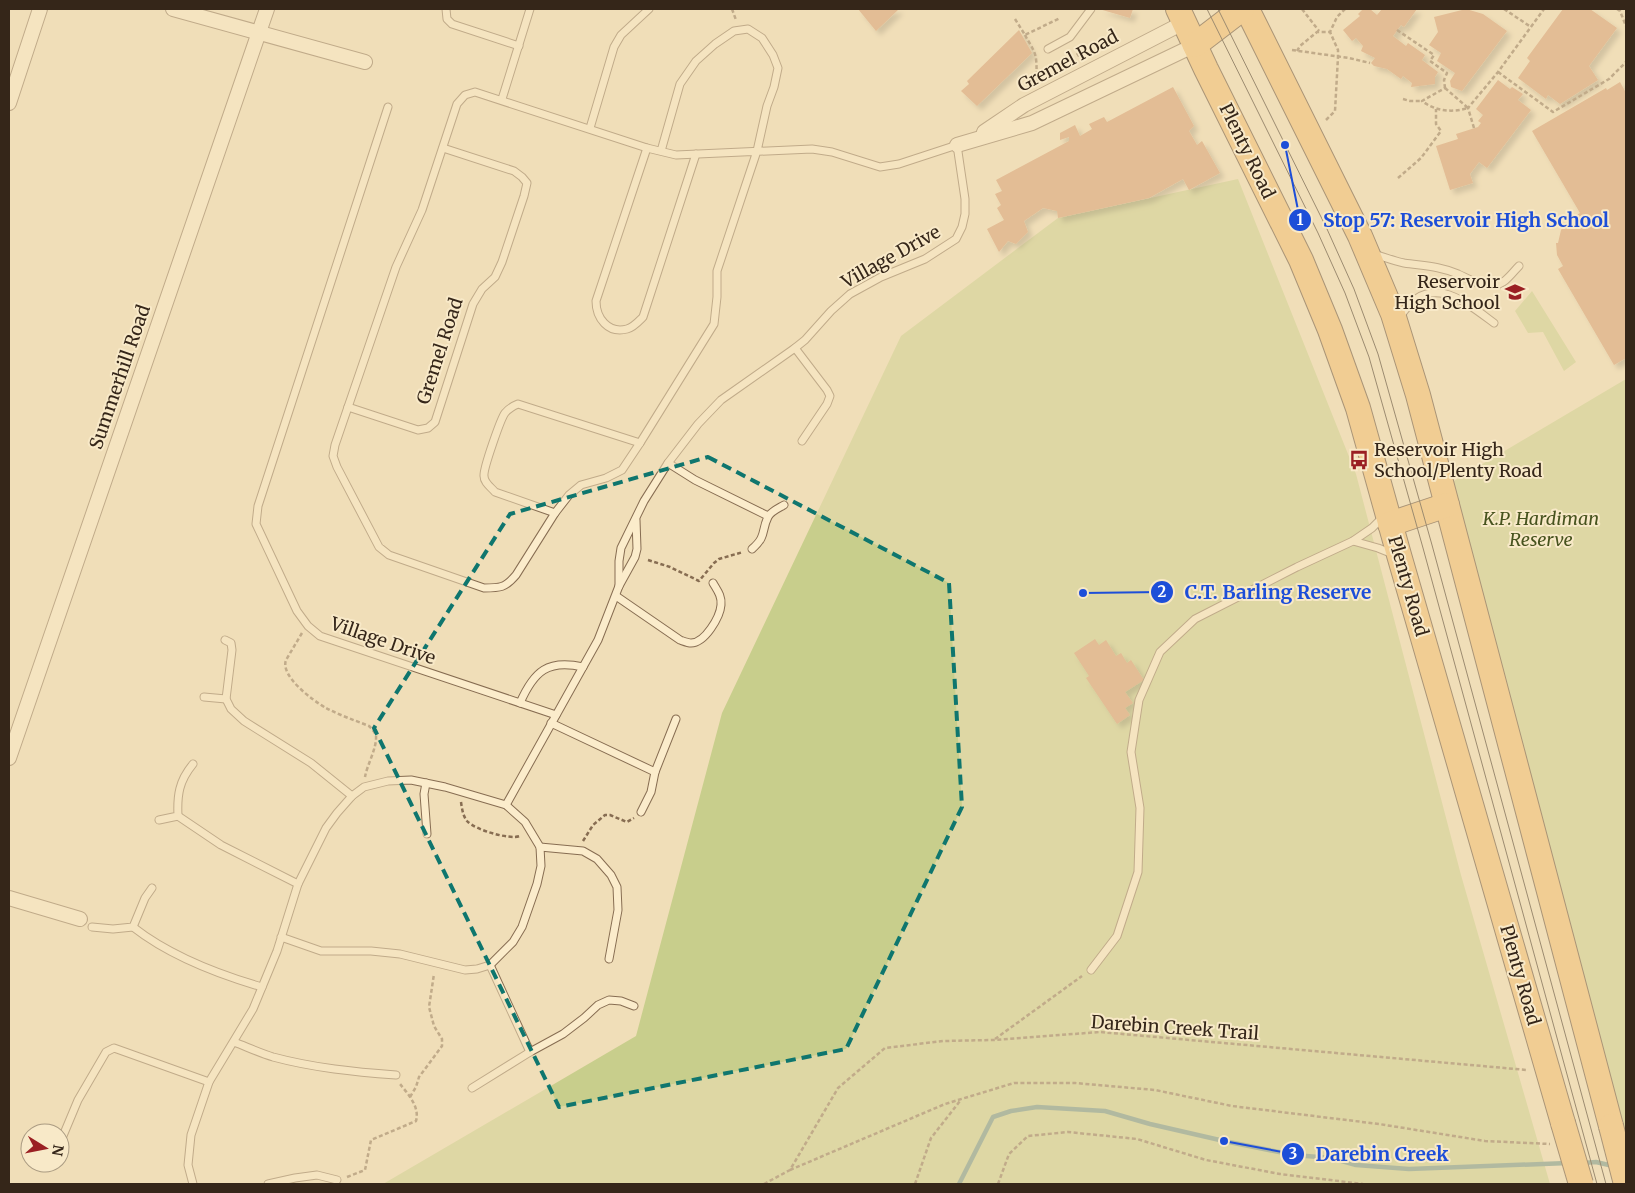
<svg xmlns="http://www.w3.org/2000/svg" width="1635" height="1193" font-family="Merriweather,serif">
  <defs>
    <filter id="shadow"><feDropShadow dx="4.5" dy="4.5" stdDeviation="2.5" flood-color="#0004"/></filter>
  </defs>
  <rect width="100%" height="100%" fill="#f0deb8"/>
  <g fill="#c8ce8c">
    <path d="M1238 179 1356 474 1461 875 1550 1184H383L636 1036 722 713 901 336 1058 218Z"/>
    <path d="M1532 291 1576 362 1564 371 1543 332 1528 333 1515 311Z"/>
    <path d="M1626 379V1165L1442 488Z"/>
  </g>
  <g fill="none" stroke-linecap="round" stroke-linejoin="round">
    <g stroke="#658d83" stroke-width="4.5">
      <path d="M1583 1163 1596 1162 1613 1166"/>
      <path d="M959 1184 993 1117 1011 1111 1037 1107 1105 1111 1150 1124 1224 1141 1294 1155 1331 1158 1356 1165 1409 1169 1568 1163"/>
    </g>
  </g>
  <g fill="#d2946b" filter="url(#shadow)">
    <path d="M858 9H899L876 31Z"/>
    <path d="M1099 9H1133L1130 18Z"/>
    <path d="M1363 9H1370L1377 15 1382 9H1417L1404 27 1401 25 1393 36 1406 46 1408 43 1425 55 1422 60 1438 72 1435 77V84L1411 87 1412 83 1403 76 1401 79 1387 69 1374 66 1371 63 1375 58 1361 51 1363 46 1356 38 1352 41 1343 30 1360 16 1358 14Z"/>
    <path d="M1466 9 1483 14 1507 31 1462 91 1451 87 1450 81 1455 73 1437 61 1441 53 1429 45 1438 32 1434 17Z"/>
    <path d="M1563 9H1590L1617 28 1589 66 1598 80 1560 104 1548 95 1546 99 1518 78 1530 61 1527 58Z"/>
    <path d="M1019 30 1032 53 977 106 961 91 969 84 967 81Z"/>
    <path d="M1498 80 1510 89 1512 87 1523 94 1518 100 1531 110 1487 168 1479 162 1470 174 1473 183 1450 190 1436 146 1458 139 1456 134 1478 127 1481 123 1478 121 1483 115 1476 109Z"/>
    <path d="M1620 82 1626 93V358L1614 365 1558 269 1563 266 1557 255 1556 243H1558L1561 230 1570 219 1580 213 1532 131 1606 88 1607 90Z"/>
    <path d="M1173 87 1194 126 1189 131 1197 145 1202 141 1220 173 1189 190 1183 179 1149 198 1058 218 1057 211 1043 208 1024 221 1028 232 1016 244 1008 241 999 252 987 229 1004 220 997 208 1001 205 995 194 1002 191 996 180 1069 141V137L1060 140V133L1075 125 1080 136 1092 129 1089 124 1104 117 1107 122Z"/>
    <path d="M1095 639 1099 645 1106 640 1116 656 1121 653 1127 663 1131 660 1144 680 1125 692 1133 703 1125 708 1130 715 1117 724 1086 678 1089 676 1074 653Z"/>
  </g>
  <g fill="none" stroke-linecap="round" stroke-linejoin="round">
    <defs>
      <g id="service">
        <path d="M446 9 447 19 452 24 519 46"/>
        <path d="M1048 49 1070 37 1091 9"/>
        <path d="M502 99 530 9"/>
        <path d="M388 107 258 506 256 524 297 611 308 626 320 636 556 715"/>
        <path d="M590 128 614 47 621 35 649 9"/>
        <path d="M647 148 596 301C596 318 608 334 627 329 634 327 639 321 643 317L696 154"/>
        <path d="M1374 254C1384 257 1394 261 1404 263 1424 266 1439 266 1458 274 1469 279 1482 287 1495 285 1505 284 1512 273 1519 266"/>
        <path d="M1400 317C1429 271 1463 300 1494 323"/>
        <path d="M795 348 827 390 830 396 827 404 802 441"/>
        <path d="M348 407 418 430 428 428 435 422 473 304 482 289 495 277 502 262 524 196 527 183 522 177 514 171 443 148"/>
        <path d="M668 463 695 480 768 516"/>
        <path d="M555 513 495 492C491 487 484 483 484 476 483 469 501 418 505 413 509 408 513 406 518 404L640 443"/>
        <path d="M1353 541 1378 548 1393 554"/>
        <path d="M752 549C767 536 761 531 768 517 771 511 779 508 784 505"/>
        <path d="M619 586V561L621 548 644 501 668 463 698 424 721 400 795 348 805 340 831 311 850 294 881 277 925 259 956 239 962 227 965 214V199L957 145 899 164 880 167 832 152 812 149 676 155 647 148 475 92 465 95 457 104 422 210 396 267 335 445 333 456 337 467 379 547 389 555 484 588C500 588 505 588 516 575L555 513 569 495 581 485 606 478 622 470 640 443 714 324 717 297V271L757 151 767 106 774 87 778 68 773 55 762 38 748 29 734 31 715 44 696 61 680 84 661 151"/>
        <path d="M616 596 680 640C683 641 688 643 691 643 705 643 720 617 721 605 722 596 717 590 713 583"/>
        <path d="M225 640 231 643 232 650 226 699 231 709 244 721 311 763 352 796"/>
        <path d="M204 697 226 699"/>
        <path d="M520 703C534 671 548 659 583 667"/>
        <path d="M551 723 655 772"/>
        <path d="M426 783 424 794 427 834"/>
        <path d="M506 805 598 640 619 586 635 557 637 549 636 520"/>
        <path d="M641 812 651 792 655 772 676 719"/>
        <path d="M178 816 221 845 298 884"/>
        <path d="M159 820 178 816C177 795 179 781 193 764"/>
        <path d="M540 847 583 851 597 859 611 875 617 887 618 910 609 959"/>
        <path d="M92 927 113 929 133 927 145 898 152 888"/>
        <path d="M133 927C170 956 217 974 262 987"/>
        <path d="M490 965 530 1052"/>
        <path d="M1091 970 1117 936 1138 872 1140 808 1131 752 1139 700 1160 652 1195 619 1297 567 1353 541 1372 528 1384 516"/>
        <path d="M234 1042C247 1047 260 1053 273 1057 314 1068 355 1072 396 1075"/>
        <path d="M472 1088 530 1052 563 1034 584 1018 598 1005 609 1000 621 1001 634 1006"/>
        <path d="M60 1143 78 1100 106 1052 114 1048 209 1082"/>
        <path d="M193 1184 188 1165 191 1135 209 1082 253 1009 277 951 298 884 326 828 337 813 352 796 364 787 388 781 411 780 445 787 506 805 525 822 540 847 541 866 537 884 522 927 513 942 490 965 477 969 465 970 400 954 371 951H321L281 937"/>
        <path d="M268 1184 295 1178 317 1175 337 1180"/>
      </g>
      <g id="minor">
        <path d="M173 9 365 62"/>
        <path d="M9 103 40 9"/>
        <path d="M984 132 1024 105 1185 22"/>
        <path d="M957 145 1032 123 1195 45"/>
        <path d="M9 758 267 9"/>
        <path d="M9 898 80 919"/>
      </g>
      <g id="trunk">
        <path d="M1178 9 1206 69 1301 260 1330 330 1358 408 1399 555 1563 1123"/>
        <path d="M1247 9 1360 236 1393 314 1418 395 1611 1126"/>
        <path d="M1195 45 1242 9"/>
        <path d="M1390 524 1447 505"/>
      </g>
    </defs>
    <use href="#service" stroke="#876d52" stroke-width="9"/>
    <use href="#minor" stroke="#876d52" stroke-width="16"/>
    <use href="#trunk" stroke="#543b28" stroke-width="26"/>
    <g stroke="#876d52" stroke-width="2.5" stroke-dasharray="4 2.5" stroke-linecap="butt">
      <path d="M732 9 736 20"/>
      <path d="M1302 9 1319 31"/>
      <path d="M1504 9 1531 27"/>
      <path d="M1617 9 1620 11 1626 26"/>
      <path d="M1015 19 1025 35 1060 18"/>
      <path d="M1397 30 1434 55 1430 61 1447 73 1444 80 1445 88"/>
      <path d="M1025 35C1029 43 1035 50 1036 59 1037 67 1036 73 1038 81"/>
      <path d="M1292 50 1349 58 1370 63"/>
      <path d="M1297 51 1300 46 1317 32H1330L1337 17 1345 9"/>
      <path d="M1077 53 1080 58"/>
      <path d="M1498 72 1553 112 1609 79 1626 62"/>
      <path d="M1445 88 1468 108C1452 113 1435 111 1422 101Z"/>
      <path d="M1403 99 1410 101H1422"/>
      <path d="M1326 120 1335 111 1338 57V50L1330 32"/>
      <path d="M1474 128 1468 108 1498 72 1544 9"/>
      <path d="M1398 178 1421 158 1441 131 1436 124V109"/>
      <path d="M648 560 670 567 699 581 714 563 719 559 743 552"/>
      <path d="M302 633 286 660C280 676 312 700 326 708 339 715 354 720 369 726 372 729 375 732 376 736 377 748 367 765 365 777"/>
      <path d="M461 802C462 809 463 816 467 821 475 830 510 840 520 836"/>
      <path d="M583 841 593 825 605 815H610L627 822 634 818"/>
      <path d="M995 1039 1082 976"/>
      <path d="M410 1097 416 1087 419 1077 442 1046V1039L434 1026 429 1007 434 974"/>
      <path d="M790 1170 945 1104 1014 1083H1075L1155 1090 1232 1106 1379 1124 1485 1141 1550 1144"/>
      <path d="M347 1177 365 1170 371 1140 416 1121C420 1107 408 1094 400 1084"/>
      <path d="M764 1184 790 1170 838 1088 885 1048 943 1041 994 1040 1100 1032 1527 1070"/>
      <path d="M915 1184 931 1138 960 1101"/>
      <path d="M998 1184 1009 1154 1028 1136 1068 1132 1137 1139 1206 1160 1280 1174 1363 1184"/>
    </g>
    <use href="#service" stroke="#fbeccb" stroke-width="7"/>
    <use href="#minor" stroke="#fbeccb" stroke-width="14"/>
    <use href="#trunk" stroke="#f1b866" stroke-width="24"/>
    <g stroke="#352619" stroke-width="1">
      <path d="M1207 9 1318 233 1345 293 1369 357 1423 548 1597 1184"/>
      <path d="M1218 9 1327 229 1354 289 1378 354 1432 545 1606 1184"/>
    </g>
    <defs>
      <g id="trunk-bridge">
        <path d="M1563 1123 1581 1184"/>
        <path d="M1611 1126 1626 1184"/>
      </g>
    </defs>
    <use href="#trunk-bridge" stroke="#543b28" stroke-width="26" stroke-linecap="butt"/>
    <use href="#trunk-bridge" stroke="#f1b866" stroke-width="24"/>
  </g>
  <path d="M0 0H1635V1193H0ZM708 457 949 583 962 807 846 1049 559 1107 374 728 510 514Z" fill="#f0deb8" fill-opacity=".55" fill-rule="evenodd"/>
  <path fill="none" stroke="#0f766e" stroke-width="4" stroke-dasharray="10 6" stroke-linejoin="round" d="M708 457 949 583 962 807 846 1049 559 1107 374 728 510 514Z"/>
  <defs>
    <symbol id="school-bare" viewBox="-9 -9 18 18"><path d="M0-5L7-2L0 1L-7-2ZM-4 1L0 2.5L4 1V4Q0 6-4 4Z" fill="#9a1f22" stroke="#f8e9c8" stroke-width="2.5" paint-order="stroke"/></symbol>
    <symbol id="bus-bare" viewBox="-9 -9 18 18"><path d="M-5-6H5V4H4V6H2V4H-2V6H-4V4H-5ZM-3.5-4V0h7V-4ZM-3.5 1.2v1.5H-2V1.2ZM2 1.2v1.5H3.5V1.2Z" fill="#9a1f22" stroke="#f8e9c8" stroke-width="2.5" paint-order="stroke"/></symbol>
  </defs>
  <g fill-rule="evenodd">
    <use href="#school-bare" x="1501" y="278" width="28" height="28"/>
    <use href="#bus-bare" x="1345" y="446" width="28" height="28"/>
  </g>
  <g text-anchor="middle" stroke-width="4" stroke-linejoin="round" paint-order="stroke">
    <g font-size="18" fill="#352619" stroke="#f8e9c8">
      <text transform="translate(1068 61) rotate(-28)" y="6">Gremel Road</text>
      <text transform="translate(1247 151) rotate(64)" y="6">Plenty Road</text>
      <text transform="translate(891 257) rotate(-29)" y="6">Village Drive</text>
      <text transform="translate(440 351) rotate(-72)" y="6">Gremel Road</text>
      <text transform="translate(120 377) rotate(-71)" y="6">Summerhill Road</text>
      <text transform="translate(1408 586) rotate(74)" y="6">Plenty Road</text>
      <text transform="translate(383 641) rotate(19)" y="6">Village Drive</text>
      <text transform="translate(1520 975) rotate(74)" y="6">Plenty Road</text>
      <text transform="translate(1175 1028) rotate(4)" y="6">Darebin Creek Trail</text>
    </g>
    <g font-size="18" fill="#352619" stroke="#f8e9c8" text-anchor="end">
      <text x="1500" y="288">Reservoir<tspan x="1500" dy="21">High School</tspan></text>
      <text x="1374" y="456" text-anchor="start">Reservoir High<tspan x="1374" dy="21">School/Plenty Road</tspan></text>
    </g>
    <g font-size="18" font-style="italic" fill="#47531e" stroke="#f8e9c8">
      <text x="1541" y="525">K.P. Hardiman<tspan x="1541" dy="21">Reserve</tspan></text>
    </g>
  </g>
  <path fill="none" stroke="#1d4ed8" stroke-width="2" d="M1285 145L1300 220M1083 593L1162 592M1224 1141L1293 1154"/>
  <g fill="#1d4ed8" stroke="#f8e9c8" stroke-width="2">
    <circle cx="1285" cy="145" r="5"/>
    <circle cx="1083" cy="593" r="5"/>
    <circle cx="1224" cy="1141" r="5"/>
    <circle cx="1300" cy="220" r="12"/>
    <circle cx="1162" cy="592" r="12"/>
    <circle cx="1293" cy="1154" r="12"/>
  </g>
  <g font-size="15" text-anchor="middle" font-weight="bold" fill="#fff">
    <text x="1300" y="225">1</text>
    <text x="1162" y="597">2</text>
    <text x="1293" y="1159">3</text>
  </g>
  <g font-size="19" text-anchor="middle" font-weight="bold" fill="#1d4ed8" stroke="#f8e9c8" stroke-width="4" stroke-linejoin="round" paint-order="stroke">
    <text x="1466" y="227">Stop 57: Reservoir High School</text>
    <text x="1278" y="599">C.T. Barling Reserve</text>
    <text x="1382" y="1161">Darebin Creek</text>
  </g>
  <rect width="1635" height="1193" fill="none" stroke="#352619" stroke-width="20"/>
  <g transform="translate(45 1148) rotate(100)"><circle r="24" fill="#f8e9c8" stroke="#aa9b82"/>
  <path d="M0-4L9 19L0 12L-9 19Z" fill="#9a1f22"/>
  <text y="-8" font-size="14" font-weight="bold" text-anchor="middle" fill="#352619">N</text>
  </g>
</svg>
